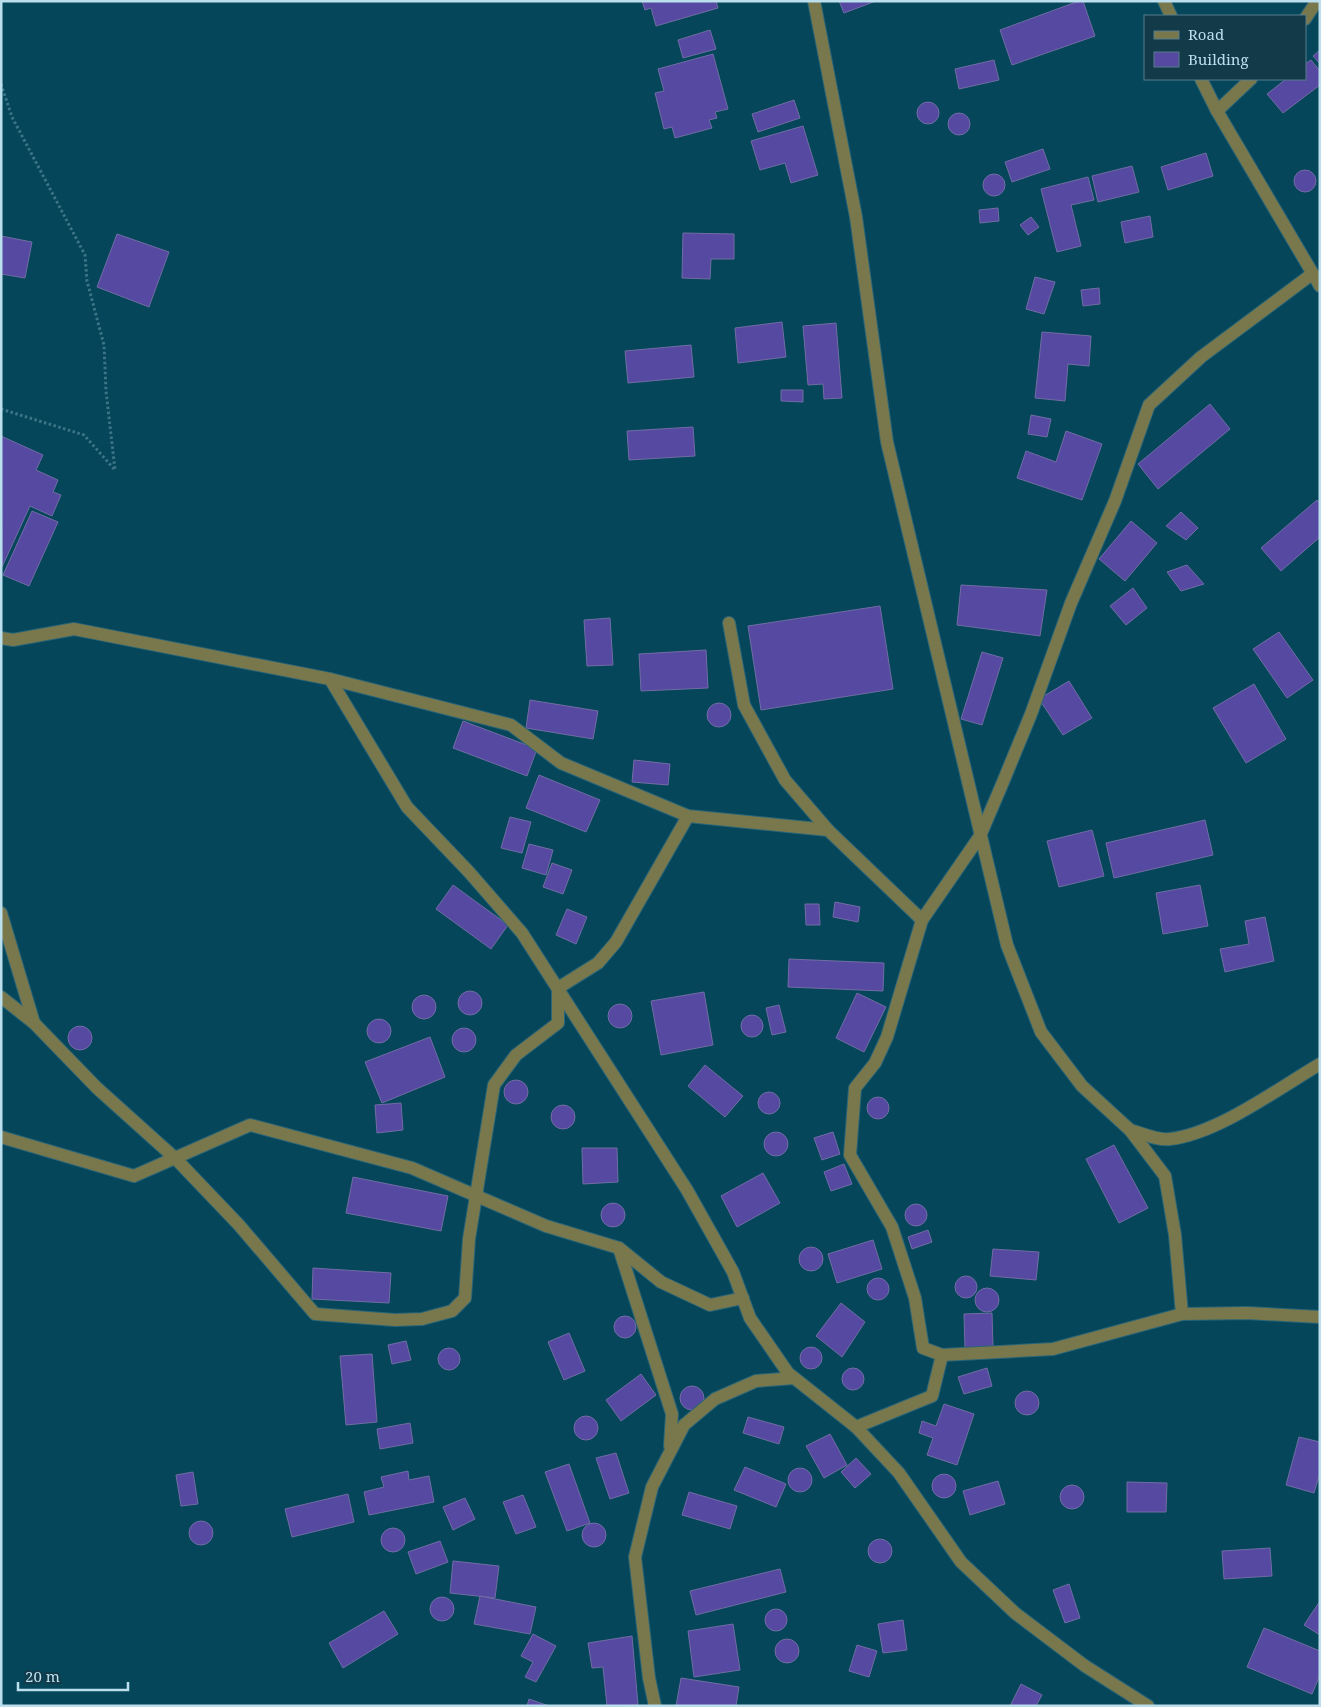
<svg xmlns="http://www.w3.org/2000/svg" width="1321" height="1707" font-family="'Noto Serif',serif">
  <rect width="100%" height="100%" fill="#05465a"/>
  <g fill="#5649a1" stroke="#706da4">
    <path d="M642 1H716L718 8 656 26 651 8 645 10Z"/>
    <path d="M839 1H876L844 13Z"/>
    <path d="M1079 1H1083L1095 36 1012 65 1000 30Z"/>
    <path d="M710 30 716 49 683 58 678 40Z"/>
    <path d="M1320 50V64L1313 56Z"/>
    <path d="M713 54 728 109 715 112 717 118 709 120 712 128 675 138 672 127 664 129 655 93 664 91 658 69Z"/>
    <path d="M994 60 999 80 959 89 955 69Z"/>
    <path d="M1311 60 1320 71V85L1283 113 1267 94 1286 79H1305V64Z"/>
    <path d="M794 100 800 118 758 132 752 114Z"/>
    <circle cx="928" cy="113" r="11"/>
    <circle cx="959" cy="124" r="11"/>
    <path d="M803 126 818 175 791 183 785 163 760 170 751 141Z"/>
    <path d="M1043 149 1050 169 1012 182 1005 162Z"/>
    <path d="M1206 153 1213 176 1168 190 1161 167Z"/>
    <path d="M1132 166 1139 192 1098 202 1092 176Z"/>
    <circle cx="1305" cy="181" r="11"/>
    <circle cx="994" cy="185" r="11"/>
    <path d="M1088 177 1094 200 1071 205 1081 246 1057 252 1041 189Z"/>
    <path d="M998 208 999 221 980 223 979 210Z"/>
    <path d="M1150 216 1153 237 1125 243 1121 222Z"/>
    <path d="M1031 217 1039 227 1028 235 1020 225Z"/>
    <path d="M683 233 734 234V259H711L710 279 682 278Z"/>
    <path d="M117 234 169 252 149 307 97 287Z"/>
    <path d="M1 236 32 242 25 278 1 274Z"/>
    <path d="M1035 277 1055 282 1044 314 1026 309Z"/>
    <path d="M1099 288 1100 304 1083 306 1081 290Z"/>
    <path d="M782 322 786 357 738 363 735 328Z"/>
    <path d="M836 323 842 398 824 399 823 384 808 385 803 326Z"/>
    <path d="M1042 332 1091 336 1089 366 1068 364 1065 401 1035 398Z"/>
    <path d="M691 345 694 377 628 383 625 351Z"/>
    <path d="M781 390H803V402L781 401Z"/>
    <path d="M1210 404 1230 429 1158 489 1138 464Z"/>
    <path d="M1031 415 1051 419 1047 437 1028 434Z"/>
    <path d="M693 427 695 456 629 460 627 431Z"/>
    <path d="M1066 431 1102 444 1082 500 1017 478 1026 451 1056 462Z"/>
    <path d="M1 436 43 455 36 470 58 480 53 492 61 495 52 516 30 506 2 567Z"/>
    <path d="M1317 500 1320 503V537L1281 571 1261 548Z"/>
    <path d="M32 511 58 522 29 586 3 575Z"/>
    <path d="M1181 512 1198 528 1186 540 1166 526Z"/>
    <path d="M1131 521 1157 543 1125 581 1099 559Z"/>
    <path d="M1187 565 1204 584 1181 591 1167 572Z"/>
    <path d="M961 585 1047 590 1040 636 957 625Z"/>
    <path d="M1133 588 1147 608 1126 625 1110 606Z"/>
    <path d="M880 606 893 689 761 710 748 626Z"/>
    <path d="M610 618 613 665 587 666 584 620Z"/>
    <path d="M1279 632 1313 680 1287 698 1253 649Z"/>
    <path d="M706 650 708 688 641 691 639 654Z"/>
    <path d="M982 652 1003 658 982 725 961 719Z"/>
    <path d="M1069 681 1092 718 1063 735 1039 699Z"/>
    <path d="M1254 684 1286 739 1246 763 1213 708Z"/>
    <path d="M530 700 598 711 593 739 526 728Z"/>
    <circle cx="719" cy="715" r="12"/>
    <path d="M463 721 537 749 527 776 453 748Z"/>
    <path d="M634 760 670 764 668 785 632 782Z"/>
    <path d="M539 775 600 800 586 832 526 808Z"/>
    <path d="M510 817 531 822 522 853 501 848Z"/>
    <path d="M1205 820 1213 855 1114 878 1106 843Z"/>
    <path d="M1092 830 1104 876 1059 887 1047 841Z"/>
    <path d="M529 844 553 850 546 875 522 868Z"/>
    <path d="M552 863 572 870 563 894 543 887Z"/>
    <path d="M453 885 508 925 491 949 436 909Z"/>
    <path d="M1200 885 1208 926 1163 934 1156 893Z"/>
    <path d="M835 902 860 907 858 922 833 917Z"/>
    <path d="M805 904H819L820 925H806Z"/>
    <path d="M567 909 587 917 576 944 556 935Z"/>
    <path d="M1265 917 1274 961 1225 972 1220 949 1249 944 1245 921Z"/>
    <path d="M789 959 884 963 883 991 788 987Z"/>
    <circle cx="470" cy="1003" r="12"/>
    <path d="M704 992 713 1045 661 1055 651 1001Z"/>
    <path d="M857 993 886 1007 864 1052 836 1038Z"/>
    <circle cx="424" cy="1007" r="12"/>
    <circle cx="620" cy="1016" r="12"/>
    <path d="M779 1005 786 1032 772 1035 766 1008Z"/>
    <circle cx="752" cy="1026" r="11"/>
    <circle cx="379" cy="1031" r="12"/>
    <circle cx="80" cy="1038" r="12"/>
    <circle cx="464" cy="1040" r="12"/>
    <path d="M430 1037 445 1077 382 1103 365 1062Z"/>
    <path d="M705 1065 743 1096 725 1117 688 1086Z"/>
    <circle cx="516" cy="1092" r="12"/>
    <circle cx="769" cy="1103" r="11"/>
    <circle cx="878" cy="1108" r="11"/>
    <path d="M401 1103 403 1130 377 1133 375 1105Z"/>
    <circle cx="563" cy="1117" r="12"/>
    <path d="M833 1132 840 1154 822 1160 814 1138Z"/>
    <circle cx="776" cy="1144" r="12"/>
    <path d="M1114 1145 1148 1208 1119 1223 1086 1159Z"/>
    <path d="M582 1148H617L618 1182 583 1184Z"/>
    <path d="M844 1164 852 1184 831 1191 824 1172Z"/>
    <path d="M763 1173 780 1203 737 1227 721 1196Z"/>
    <path d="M353 1177 448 1196 441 1231 346 1213Z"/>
    <circle cx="613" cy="1215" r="12"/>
    <circle cx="916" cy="1215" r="11"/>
    <path d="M928 1230 932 1242 912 1249 908 1237Z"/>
    <path d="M873 1240 882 1269 837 1283 828 1254Z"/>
    <circle cx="811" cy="1259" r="12"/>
    <path d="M993 1249 1039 1252 1036 1280 990 1276Z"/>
    <path d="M313 1268 391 1273 389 1303 312 1299Z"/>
    <circle cx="966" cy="1287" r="11"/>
    <circle cx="878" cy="1289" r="11"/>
    <circle cx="987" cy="1300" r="12"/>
    <path d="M841 1303 865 1322 842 1357 816 1336Z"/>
    <path d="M992 1313 993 1347 965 1348 964 1314Z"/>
    <circle cx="625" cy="1327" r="11"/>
    <path d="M569 1333 585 1371 564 1380 548 1342Z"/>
    <path d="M406 1341 411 1360 392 1364 388 1345Z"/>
    <circle cx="811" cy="1358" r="11"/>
    <circle cx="449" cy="1359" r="11"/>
    <path d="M372 1354 377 1422 346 1425 340 1356Z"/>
    <circle cx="853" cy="1379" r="11"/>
    <path d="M987 1368 992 1386 964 1394 958 1377Z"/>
    <path d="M641 1374 656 1395 621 1421 606 1400Z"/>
    <circle cx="692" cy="1398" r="12"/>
    <circle cx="1027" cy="1403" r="12"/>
    <path d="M944 1404 974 1414 957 1465 927 1455 933 1438 919 1433 922 1421 936 1426Z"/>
    <circle cx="586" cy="1428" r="12"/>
    <path d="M748 1417 784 1427 779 1444 743 1433Z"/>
    <path d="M410 1423 413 1443 380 1449 377 1429Z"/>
    <path d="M830 1434 847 1465 824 1478 806 1446Z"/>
    <path d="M1299 1437 1320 1442V1473L1314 1493 1286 1485Z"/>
    <path d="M616 1453 629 1493 610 1499 596 1458Z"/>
    <path d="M856 1458 871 1474 855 1488 841 1472Z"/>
    <path d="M569 1464 590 1523 567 1531 545 1472Z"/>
    <path d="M745 1467 786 1484 776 1507 734 1490Z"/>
    <circle cx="800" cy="1480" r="12"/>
    <path d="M408 1471 409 1480 429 1476 434 1502 369 1515 364 1492 384 1487 381 1477Z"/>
    <path d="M193 1472 198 1504 181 1506 176 1475Z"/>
    <circle cx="944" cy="1486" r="12"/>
    <path d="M998 1481 1005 1504 970 1515 963 1491Z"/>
    <path d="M1127 1482 1167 1483 1166 1512H1127Z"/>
    <circle cx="1072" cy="1497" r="12"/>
    <path d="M689 1492 737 1506 730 1529 682 1515Z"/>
    <path d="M348 1494 354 1522 292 1537 285 1509Z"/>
    <path d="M523 1495 536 1527 516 1534 503 1502Z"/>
    <path d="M465 1498 475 1519 453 1530 443 1507Z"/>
    <circle cx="201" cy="1533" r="12"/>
    <circle cx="594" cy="1535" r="12"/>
    <circle cx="393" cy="1540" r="12"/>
    <circle cx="880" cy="1551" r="12"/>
    <path d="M440 1541 448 1562 416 1574 408 1552Z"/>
    <path d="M1270 1548 1272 1576 1224 1579 1222 1551Z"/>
    <path d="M453 1561 499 1566 495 1598 450 1593Z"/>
    <path d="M780 1569 786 1592 696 1615 690 1591Z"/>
    <path d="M1069 1584 1080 1618 1065 1623 1053 1590Z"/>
    <path d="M480 1596 536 1607 530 1634 474 1624Z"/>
    <circle cx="442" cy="1609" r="12"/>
    <path d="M1320 1601V1635L1304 1625Z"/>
    <circle cx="776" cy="1620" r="11"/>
    <path d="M384 1611 398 1634 343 1668 329 1643Z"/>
    <path d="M903 1620 907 1650 883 1653 878 1624Z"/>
    <path d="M733 1624 740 1670 694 1677 688 1631Z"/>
    <path d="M1264 1628 1320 1651V1675L1312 1694 1247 1667Z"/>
    <path d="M533 1634 556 1646 536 1682 525 1677 533 1662 521 1656Z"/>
    <path d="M632 1636 638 1705 607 1706 603 1667 592 1668 588 1643Z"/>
    <circle cx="787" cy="1651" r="12"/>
    <path d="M857 1645 877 1651 869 1677 849 1671Z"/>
    <path d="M681 1678 739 1687 736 1706H676Z"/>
    <path d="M1021 1684 1042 1695 1036 1706H1010Z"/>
    <path d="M529 1699 549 1706H527Z"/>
  </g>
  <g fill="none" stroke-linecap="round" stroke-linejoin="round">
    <defs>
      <g id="minor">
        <path d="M814 1 856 217 887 442 1007 945 1041 1032 1082 1086 1130 1130 1165 1176 1175 1235 1182 1314"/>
        <path d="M1164 1 1171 16"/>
        <path d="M1305 19 1317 1"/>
        <path d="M1201 79 1217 111 1320 286"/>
        <path d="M1217 111 1251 79"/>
        <path d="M1312 274 1201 357 1149 405 1115 501 1071 603 1031 714 1003 782 980 836 922 920 887 1037 875 1063 855 1088 850 1155 892 1227 915 1298 923 1348 942 1355 1053 1349 1182 1314 1247 1313 1320 1317"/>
        <path d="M729 623 744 705 785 780 828 830"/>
        <path d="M1 638 13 640 74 629 330 679 511 725 561 763 688 816 828 830 922 920"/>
        <path d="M330 679 407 807 469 872 522 933 687 1190 733 1272 750 1318 788 1373 856 1427 899 1473 961 1562 1015 1613 1085 1666 1148 1706"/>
        <path d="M1 913 34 1023"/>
        <path d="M558 988 598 963 616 942 688 816"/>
        <path d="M1 997 34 1023 97 1088 176 1159 239 1225 315 1314 395 1320 422 1319 452 1311 465 1298 469 1239 494 1085 516 1055 558 1023V988"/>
        <path d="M1130 1130C1141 1133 1159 1141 1170 1139 1217 1134 1279 1088 1320 1064"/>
        <path d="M1 1137 134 1176 250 1125 412 1168 546 1226 619 1248 661 1282 710 1305 743 1298"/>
        <path d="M619 1248 672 1414 670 1446"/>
        <path d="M856 1427 932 1396 942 1355"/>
        <path d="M655 1706 649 1678 635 1557 652 1487 684 1425 715 1399 756 1381 794 1378"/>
      </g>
    </defs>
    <use href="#minor" stroke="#2a6578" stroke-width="14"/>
    <path stroke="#3d7587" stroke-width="3" stroke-dasharray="2.5 2.5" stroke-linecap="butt" d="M1 84 12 117 85 255 87 281 104 345 106 391 115 470 84 435 1 409"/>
    <use href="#minor" stroke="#79784c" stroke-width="12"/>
  </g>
  <rect width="1321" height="1707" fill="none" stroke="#bcdfee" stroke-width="5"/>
  <rect x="1144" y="15" width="162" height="65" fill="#123a49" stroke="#567c8b"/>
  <rect x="1154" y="31" width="25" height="8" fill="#79784c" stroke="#567c8b"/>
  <text x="1188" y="40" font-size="15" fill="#bcdfee">Road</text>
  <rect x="1154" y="52" width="25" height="15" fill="#5649a1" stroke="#567c8b"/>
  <text x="1188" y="65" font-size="15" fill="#bcdfee">Building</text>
  <path d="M18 1682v8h110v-8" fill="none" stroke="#bcdfee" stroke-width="2.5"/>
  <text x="25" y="1682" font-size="15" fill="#bcdfee" stroke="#123a49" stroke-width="4" paint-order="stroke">20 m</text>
</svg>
